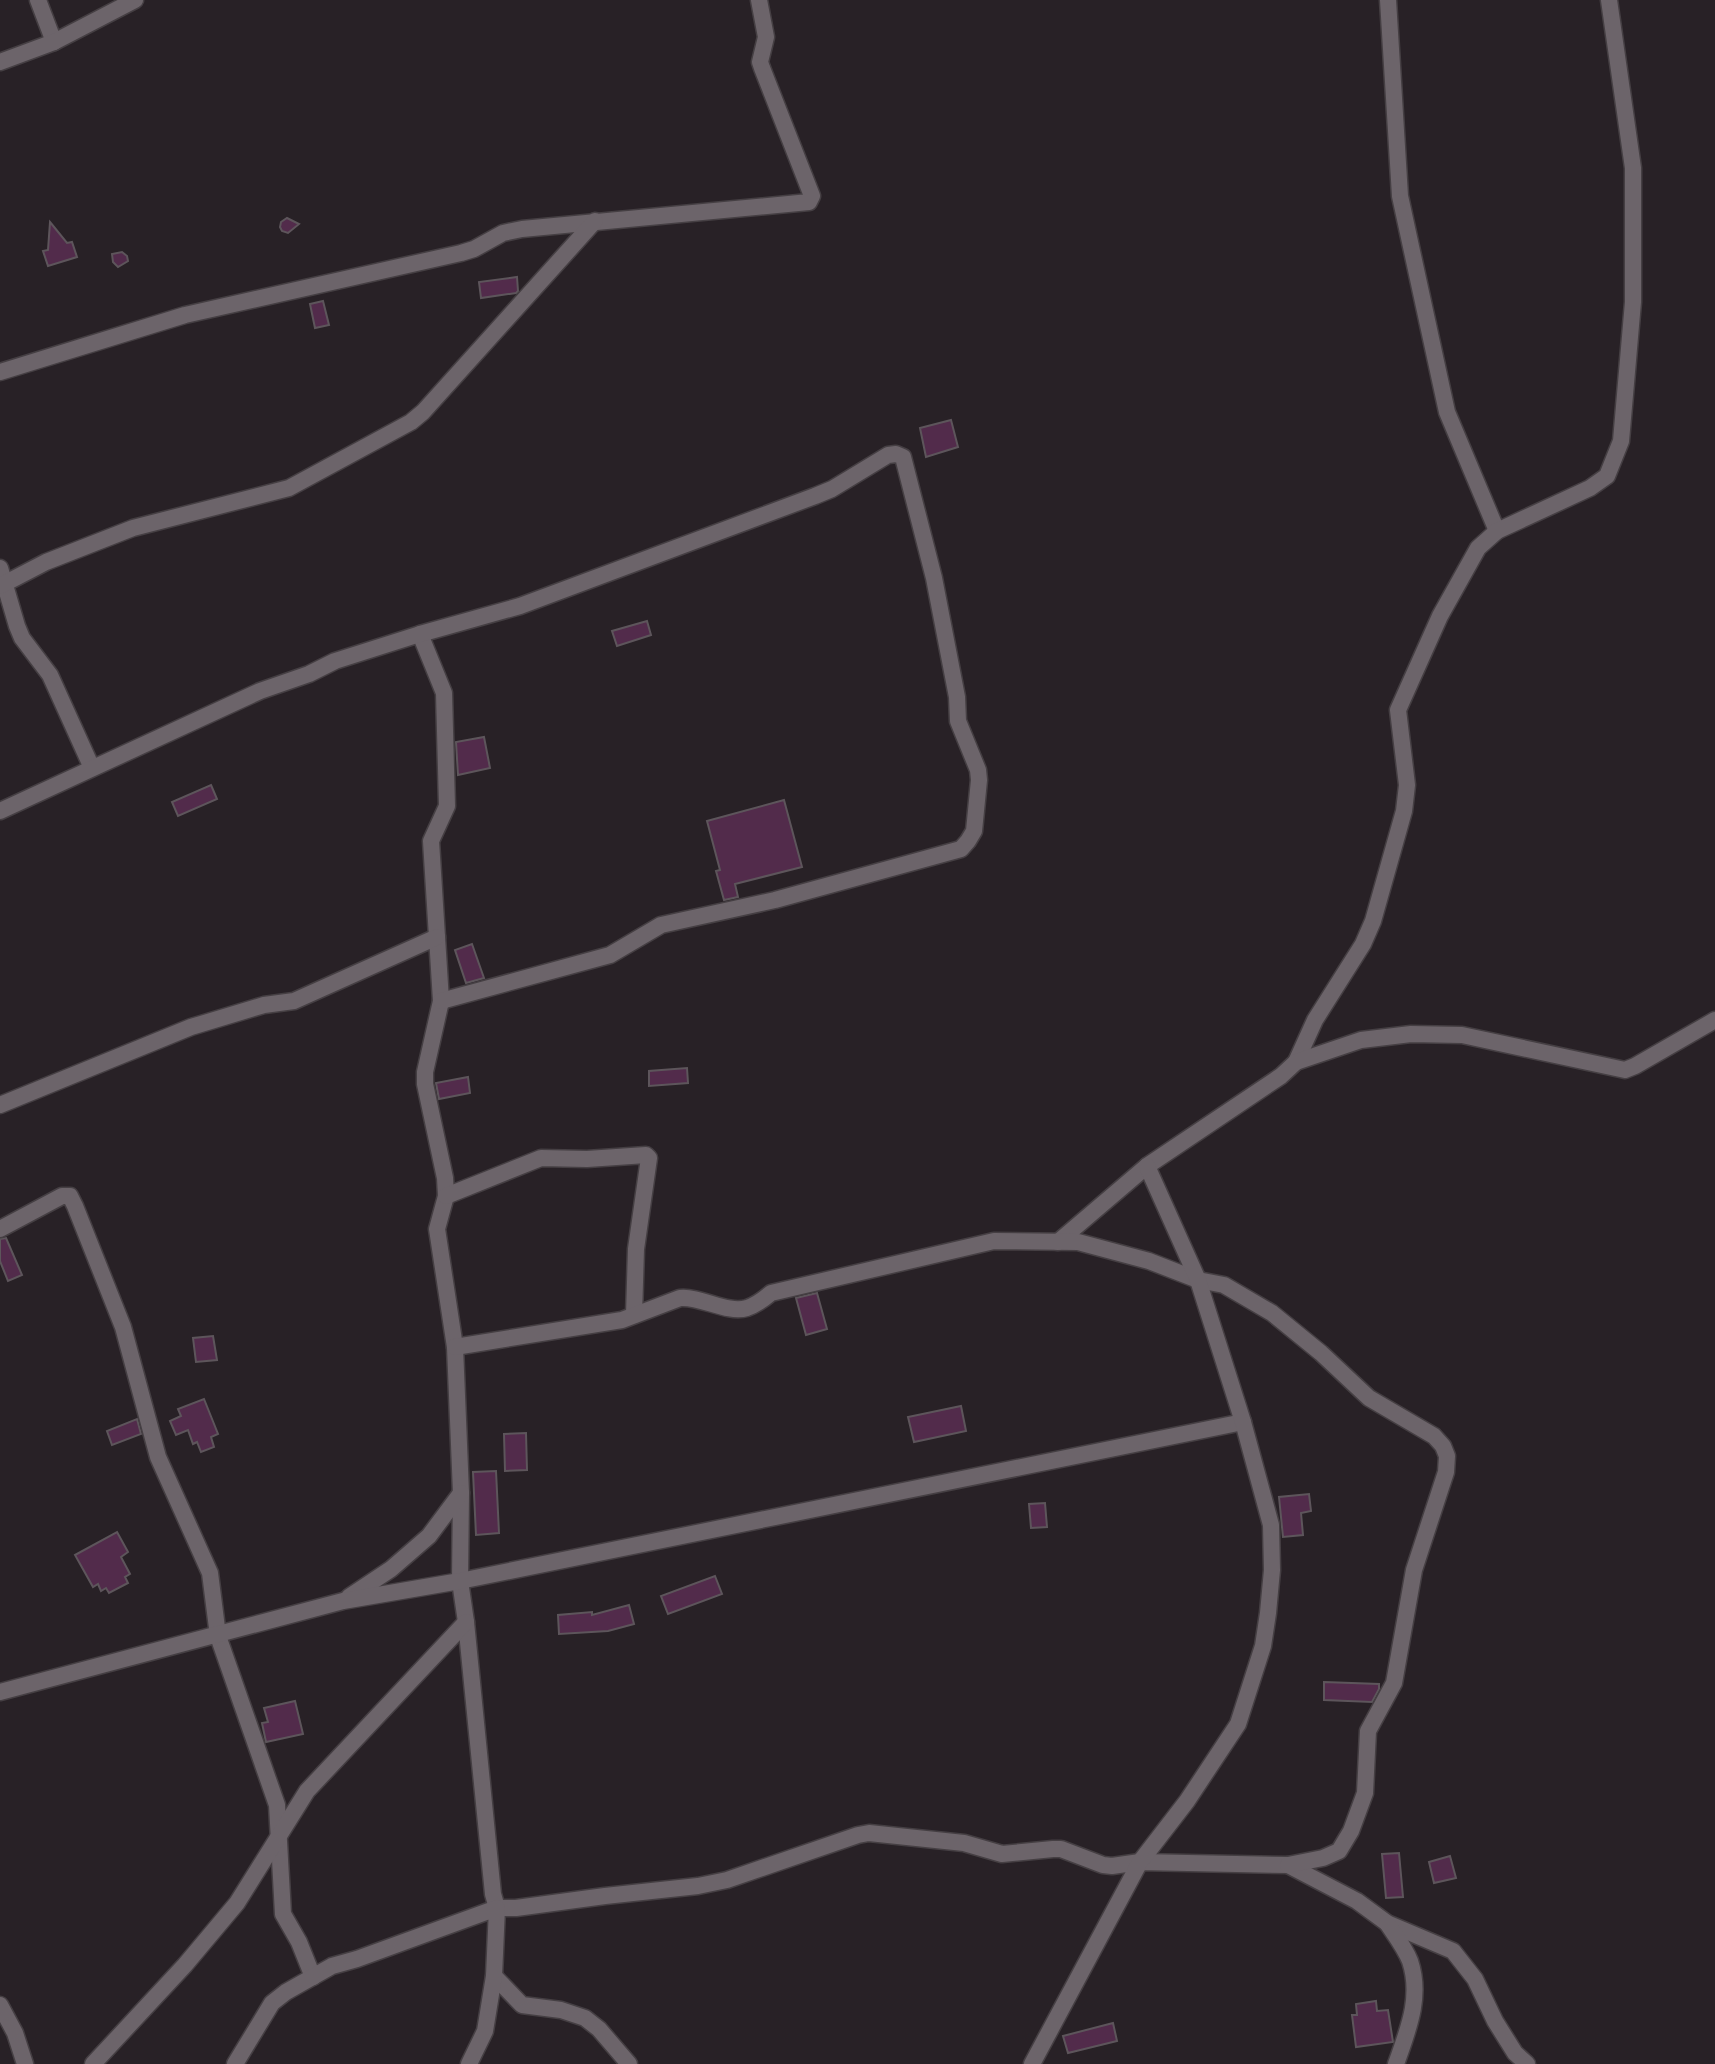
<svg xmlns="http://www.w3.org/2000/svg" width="1715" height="2064" font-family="'Times New Roman',serif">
  <rect width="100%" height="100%" fill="#282126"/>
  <g fill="#522b4b" stroke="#5d555b" stroke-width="2">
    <path d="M287 218 299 224 288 233 282 231 280 227 281 222Z"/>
    <path d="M50 222 67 243 72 242 77 257 48 266 43 251 48 250Z"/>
    <path d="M122 252 127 256 128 261 118 267 113 262 112 254Z"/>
    <path d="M517 277 518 291 516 293 481 298 479 282Z"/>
    <path d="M323 301 329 325 315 328 310 304Z"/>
    <path d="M951 420 958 447 926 457 920 428Z"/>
    <path d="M647 621 651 635 617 646 612 631Z"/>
    <path d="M484 737 490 768 458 775 456 742Z"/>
    <path d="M211 785 217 799 178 816 172 802Z"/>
    <path d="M784 800 802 867 735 884 738 897 724 900 716 871 720 870 707 821Z"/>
    <path d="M472 944 484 978 466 983 455 950Z"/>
    <path d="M687 1068 688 1083 649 1086V1071Z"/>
    <path d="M468 1077 470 1093 439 1099 436 1083Z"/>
    <path d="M6 1238 22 1275 8 1281 0 1261V1239Z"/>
    <path d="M817 1293 827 1329 806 1335 796 1298Z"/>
    <path d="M213 1336 217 1360 196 1362 193 1338Z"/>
    <path d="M204 1399 218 1434 211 1437 214 1447 201 1452 197 1442 193 1444 188 1430 176 1435 170 1421 181 1416 178 1409Z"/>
    <path d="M961 1406 966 1431 914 1442 908 1417Z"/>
    <path d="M137 1419 141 1434 112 1445 107 1431Z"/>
    <path d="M526 1433 527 1470 505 1471 504 1434Z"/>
    <path d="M496 1471 499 1533 476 1535 473 1472Z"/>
    <path d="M1309 1494 1311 1511 1301 1513 1303 1535 1283 1537 1279 1497Z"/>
    <path d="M1045 1503 1047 1527 1031 1528 1029 1504Z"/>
    <path d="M117 1532 128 1552 121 1557 130 1574 125 1577 128 1583 109 1593 106 1588 101 1591 98 1584 93 1587 75 1555Z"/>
    <path d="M715 1576 722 1594 668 1614 661 1596Z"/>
    <path d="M629 1605 634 1624 608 1631 559 1634 558 1615 592 1612V1615Z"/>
    <path d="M1324 1682 1379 1684V1689L1372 1702 1324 1700Z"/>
    <path d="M295 1701 303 1734 266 1742 262 1723 268 1722 264 1708Z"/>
    <path d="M1399 1853 1403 1897 1386 1898 1382 1854Z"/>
    <path d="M1450 1856 1456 1878 1434 1883 1429 1862Z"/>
    <path d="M1376 2001 1377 2011 1388 2010 1393 2042 1356 2047 1352 2015H1357L1356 2004Z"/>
    <path d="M1113 2023 1117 2041 1068 2053 1063 2036Z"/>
  </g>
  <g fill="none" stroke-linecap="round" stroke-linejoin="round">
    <defs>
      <g id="street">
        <path d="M38 0 54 42"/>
        <path d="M1388 0 1400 196 1447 412 1497 531"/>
        <path d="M0 62 54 42 135 0"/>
        <path d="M0 372 185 315 461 253 474 249 503 233 522 229 809 202 812 196 762 68 760 62 766 37 759 0"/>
        <path d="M0 568 17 626 22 638 50 675 92 768"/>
        <path d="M0 586 46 562 133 528 289 488 411 422 423 412 595 221"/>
        <path d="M420 634 444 693 447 806 431 841 441 1001 425 1072V1084L445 1178 446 1196 437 1229 455 1347 461 1493 460 1581 466 1622 493 1894 497 1908H516L605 1896 698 1886 727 1880 858 1835 869 1833 964 1843 1002 1854 1053 1849H1061L1103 1865 1112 1866 1140 1862 1288 1865 1357 1901 1387 1923 1453 1951 1475 1979 1495 2021 1515 2053 1527 2064"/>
        <path d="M0 811 260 691 309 674 335 661 420 634 520 606 815 496 832 489 888 455 896 454 903 457 934 578 957 697 958 721 978 770 979 780 974 831 968 841 961 849 775 900 661 925 610 955 441 1001"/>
        <path d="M1296 1062 1315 1020 1363 944 1373 921 1404 811 1407 785 1398 710 1440 616 1478 548 1497 531 1590 488 1607 476 1621 441 1633 302V168L1609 0"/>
        <path d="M0 1105 191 1027 264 1005 294 1001 437 937"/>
        <path d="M446 1196 541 1158 587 1159 646 1155 649 1158 636 1249 634 1315"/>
        <path d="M0 1229 62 1196H70L75 1206 123 1327 158 1457 210 1573 218 1636 277 1805 283 1914 299 1942 313 1977"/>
        <path d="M1058 1242 1147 1166 1281 1076 1296 1062 1361 1040 1411 1034 1462 1035 1625 1070 1635 1066 1715 1020"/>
        <path d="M455 1347 622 1320 680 1298C701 1296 727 1314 747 1308 756 1305 764 1299 771 1293L994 1241 1078 1242 1149 1261 1198 1280 1224 1285 1272 1313 1321 1353 1369 1398 1434 1436 1443 1446 1447 1456 1446 1472 1414 1570 1394 1683 1368 1731 1365 1793 1351 1831 1339 1851 1323 1858 1288 1865"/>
        <path d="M349 1597 391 1569 429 1536 461 1493"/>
        <path d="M0 1692 343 1601 460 1581 1243 1422"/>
        <path d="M1387 1923C1395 1935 1405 1948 1410 1961 1422 1997 1408 2030 1396 2064"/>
        <path d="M494 1976 522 2005 561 2010 585 2018 599 2029 629 2064"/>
        <path d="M0 2005 15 2033 25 2064"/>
        <path d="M93 2064 185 1965 237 1903 307 1791 466 1622"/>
        <path d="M235 2064 272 2003 286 1992 332 1966 357 1959 497 1908 494 1976 485 2031 469 2064"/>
        <path d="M1032 2064 1140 1862 1187 1801 1238 1724 1263 1646 1268 1613 1272 1570 1271 1525 1243 1422 1198 1280 1147 1166"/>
      </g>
    </defs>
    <use href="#street" stroke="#453f43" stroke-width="19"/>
    <use href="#street" stroke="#6c646a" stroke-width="16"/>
  </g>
</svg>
